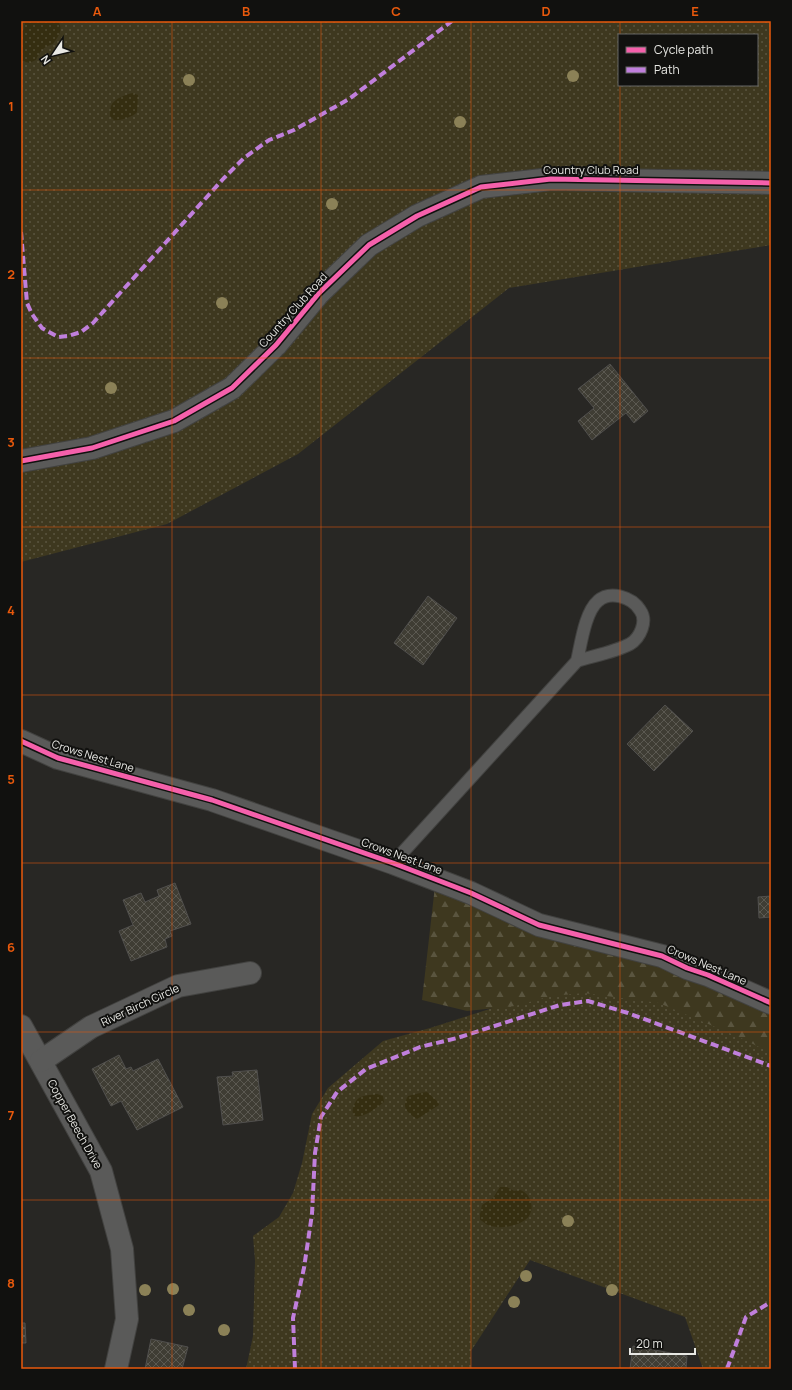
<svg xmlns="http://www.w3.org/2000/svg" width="792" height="1390" font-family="Manrope,sans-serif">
  <defs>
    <pattern id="grass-dots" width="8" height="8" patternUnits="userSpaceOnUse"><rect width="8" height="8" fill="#3e381f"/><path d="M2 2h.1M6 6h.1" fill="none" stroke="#5a553f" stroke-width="1.8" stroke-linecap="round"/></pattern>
    <pattern id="forest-firs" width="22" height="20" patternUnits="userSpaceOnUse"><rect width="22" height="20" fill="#3e381f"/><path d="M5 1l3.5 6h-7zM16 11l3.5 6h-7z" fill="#5a553f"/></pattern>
    <pattern id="sand-dots" width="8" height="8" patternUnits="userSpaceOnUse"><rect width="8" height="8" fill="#352e11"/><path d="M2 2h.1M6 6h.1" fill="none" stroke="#524c34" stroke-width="1.8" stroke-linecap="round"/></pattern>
    <pattern id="building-cross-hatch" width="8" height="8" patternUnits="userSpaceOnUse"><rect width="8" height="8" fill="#3f3d34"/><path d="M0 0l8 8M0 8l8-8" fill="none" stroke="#5b5951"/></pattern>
  </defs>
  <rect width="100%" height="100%" fill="#282724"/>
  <g fill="url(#grass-dots)" fill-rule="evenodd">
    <path d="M21 21H771V245L509 288 298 454 167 524 21 562ZM619 35H757V85H619Z"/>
    <path d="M577 981 685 997 771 1037V1369H703L685 1317 530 1260 471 1351V1369H246L253 1336 255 1261 253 1236 279 1217 293 1193 302 1163 312 1114 328 1088 383 1041 430 1028Z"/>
  </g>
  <path fill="url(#forest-firs)" d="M435 886 662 956 771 1013V1053L741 1038 659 1003 584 993 551 996 515 1006 467 1011 422 1000Z"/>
  <g fill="url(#sand-dots)">
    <path d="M25 21H58C64 30 58 37 53 44 43 47 40 51 36 60L29 63 21 60V32L24 29Z"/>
    <path d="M133 93 138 95 137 112C133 117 120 121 114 120L110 116C110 113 110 109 111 106 113 99 127 94 133 93Z"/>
    <path d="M427 1092 438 1102 439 1105 417 1119C407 1112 401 1108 408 1096L420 1093Z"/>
    <path d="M377 1094 383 1096 384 1102C377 1107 368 1115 360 1116 348 1119 353 1102 359 1098 364 1095 371 1095 377 1094Z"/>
    <path d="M500 1187H507L514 1191 520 1190C530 1193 535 1207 529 1216 522 1226 499 1230 488 1225 485 1224 483 1221 480 1220V1214L482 1205 493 1198Z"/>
  </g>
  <g fill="url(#building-cross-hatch)" stroke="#504f4d">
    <path d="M610 364 648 411 634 423 626 413 592 440 578 421 594 408 578 389Z"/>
    <path d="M428 596 457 618 423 665 394 643Z"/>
    <path d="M665 705 693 731 654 771 627 744Z"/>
    <path d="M175 883 191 924 170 931 172 936 165 939 167 947 131 961 119 931 133 925 123 900 141 893 145 902 159 896 157 890Z"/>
    <path d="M771 896V917L759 918 758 897Z"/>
    <path d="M119 1055 126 1069 131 1067 133 1071 158 1059 183 1107 137 1130 121 1101 111 1106 92 1069Z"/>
    <path d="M257 1070 263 1120 223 1125 217 1077 233 1076 232 1072Z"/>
    <path d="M21 1323H25L26 1343H21Z"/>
    <path d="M151 1339 188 1347 182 1369H145Z"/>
    <path d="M633 1346 687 1356 686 1369H630Z"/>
  </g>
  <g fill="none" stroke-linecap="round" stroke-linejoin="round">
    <defs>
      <path id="service" d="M393 863 577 661C593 656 615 652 630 644 640 638 648 621 640 610 632 597 610 590 598 601 585 612 581 644 577 661"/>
      <g id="minor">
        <path d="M21 461 92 448 174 421 232 388 276 345 319 293 369 245 417 216 481 187 551 179 771 183"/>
        <path d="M21 741 58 758 212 800 393 863 471 893 539 925 662 956 687 968 708 975 771 1003"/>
        <path d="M21 1026 101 1171 122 1249 127 1319 116 1369"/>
        <path d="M41 1061 91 1027 178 986 250 973"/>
      </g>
    </defs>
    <use href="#service" stroke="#424240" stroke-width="14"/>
    <use href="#minor" stroke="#424240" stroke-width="24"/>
    <use href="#service" stroke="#5a5a59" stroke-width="12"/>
    <use href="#minor" stroke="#5a5a59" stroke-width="22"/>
    <g stroke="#c07fdc" stroke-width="4" stroke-dasharray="8 4" stroke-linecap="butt">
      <path d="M21 232 27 303 32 314 42 328 58 337 68 336 81 332 93 323 224 178 244 158 269 140 294 130 349 99 452 21"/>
      <path d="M295 1369 293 1318 304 1268 312 1214 315 1153 321 1117 337 1092 366 1069 420 1047 457 1038 560 1005 588 1001 628 1013 771 1066"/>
      <path d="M727 1369 746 1317 771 1302"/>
    </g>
    <defs>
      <g id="cycleway">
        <path d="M21 461 92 448 174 421 232 388 276 345 319 293 369 245 417 216 481 187 551 179 771 183"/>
        <path d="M21 741 58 758 212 800 393 863 471 893 539 925 662 956 687 968 708 975 771 1003"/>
      </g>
    </defs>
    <use href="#cycleway" stroke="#11110f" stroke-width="8"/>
    <use href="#cycleway" stroke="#f560ab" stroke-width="5"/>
  </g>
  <g fill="#8b8157">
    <circle cx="573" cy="76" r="6"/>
    <circle cx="189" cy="80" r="6"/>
    <circle cx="460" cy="122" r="6"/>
    <circle cx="332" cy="204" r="6"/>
    <circle cx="222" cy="303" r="6"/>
    <circle cx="111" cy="388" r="6"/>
    <circle cx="568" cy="1221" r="6"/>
    <circle cx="526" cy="1276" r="6"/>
    <circle cx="173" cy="1289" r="6"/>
    <circle cx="145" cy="1290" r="6"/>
    <circle cx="612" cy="1290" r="6"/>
    <circle cx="514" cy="1302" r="6"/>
    <circle cx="189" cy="1310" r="6"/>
    <circle cx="224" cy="1330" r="6"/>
  </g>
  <path fill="none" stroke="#e8590c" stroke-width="1" stroke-opacity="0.55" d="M172 21V1369M321 21V1369M471 21V1369M620 21V35M620 85V1369M21 190H771M21 358H771M21 527H771M21 695H771M21 863H771M21 1032H771M21 1200H771"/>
  <g text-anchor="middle" stroke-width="4" stroke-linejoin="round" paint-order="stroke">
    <g font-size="11" fill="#e8e8e4" stroke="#11110f">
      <text x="591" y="174">Country Club Road</text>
      <text transform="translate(293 310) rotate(-48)" y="4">Country Club Road</text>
      <text transform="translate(93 756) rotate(17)" y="4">Crows Nest Lane</text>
      <text transform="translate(402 856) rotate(20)" y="4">Crows Nest Lane</text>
      <text transform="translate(707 965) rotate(23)" y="4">Crows Nest Lane</text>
      <text transform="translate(140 1005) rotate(-25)" y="4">River Birch Circle</text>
      <text transform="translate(75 1124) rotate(61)" y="4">Copper Beech Drive</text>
    </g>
  </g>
  <rect width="792" height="1390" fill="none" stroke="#11110f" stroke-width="44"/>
  <rect x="618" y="34" width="140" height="52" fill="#11110f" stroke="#676764"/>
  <rect x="626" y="47" width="20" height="6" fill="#f560ab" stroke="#676764"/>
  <text x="654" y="54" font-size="12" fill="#e8e8e4">Cycle path</text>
  <rect x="626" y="67" width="20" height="6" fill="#c07fdc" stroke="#676764"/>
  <text x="654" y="74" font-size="12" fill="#e8e8e4">Path</text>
  <g transform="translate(54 54) rotate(235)" stroke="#11110f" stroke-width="3" paint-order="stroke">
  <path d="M0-3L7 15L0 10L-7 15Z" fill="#e8e8e4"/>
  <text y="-6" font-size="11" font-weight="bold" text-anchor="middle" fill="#e8e8e4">N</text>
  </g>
  <path d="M630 1348v6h65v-6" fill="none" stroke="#e8e8e4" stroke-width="2"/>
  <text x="636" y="1348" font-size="12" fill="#e8e8e4" stroke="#11110f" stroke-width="3" paint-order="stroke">20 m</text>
  <rect x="22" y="22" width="748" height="1346" fill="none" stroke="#e8590c" stroke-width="1.5"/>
  <g font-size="13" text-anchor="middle" font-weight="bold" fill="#e8590c">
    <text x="97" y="16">A</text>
    <text x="246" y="16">B</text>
    <text x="396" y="16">C</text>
    <text x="546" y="16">D</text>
    <text x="695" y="16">E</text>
    <text x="11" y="111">1</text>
    <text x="11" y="279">2</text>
    <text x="11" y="447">3</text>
    <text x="11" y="615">4</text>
    <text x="11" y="784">5</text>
    <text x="11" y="952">6</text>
    <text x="11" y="1120">7</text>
    <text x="11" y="1288">8</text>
  </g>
</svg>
